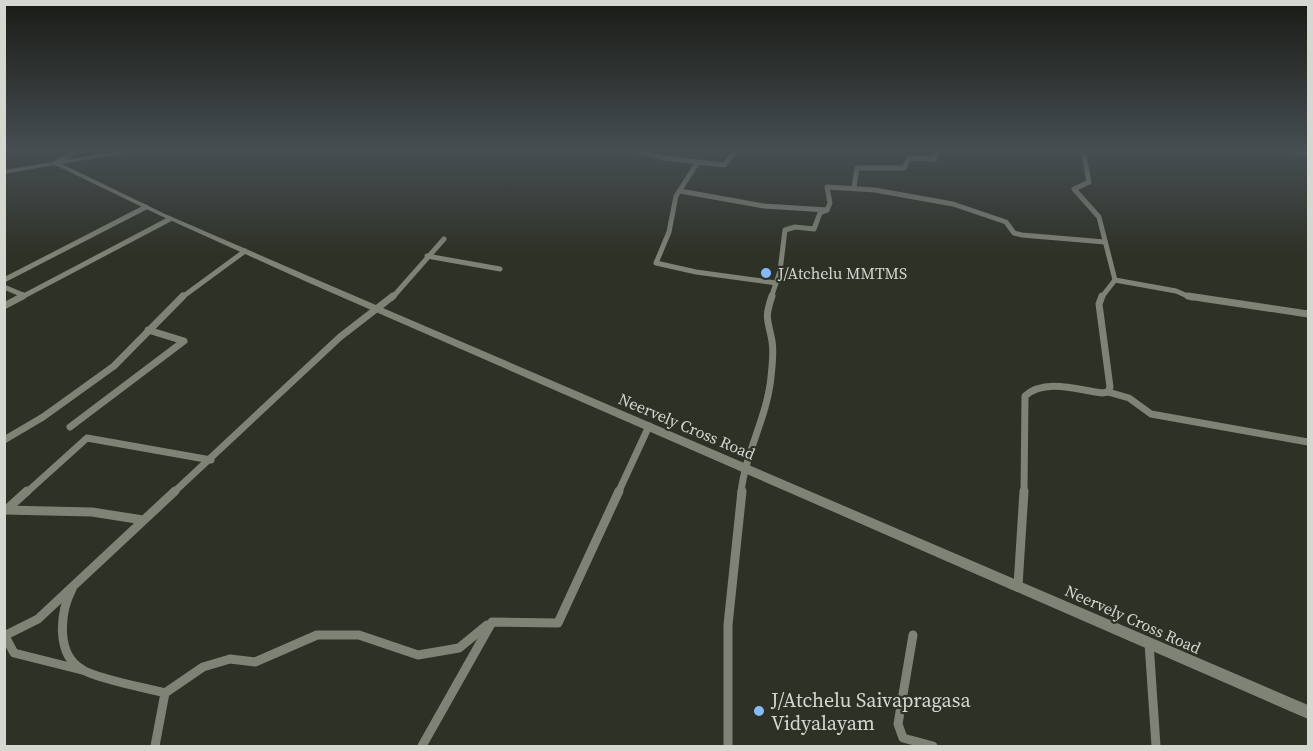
<svg xmlns="http://www.w3.org/2000/svg" width="1313" height="751" font-family="'Source Serif 4',serif">
  <rect width="100%" height="100%" fill="#2d3126"/>
  <g fill="none" stroke-linecap="round" stroke-linejoin="round">
    <g stroke="#7f8376" stroke-width="5">
      <path d="M633 150 664 158 724 165 737 150"/>
      <path d="M1083 150 1089 182 1074 189 1099 217 1115 280 1101 298"/>
      <path d="M1284 150 1308 153"/>
      <path d="M698 162 676 196 669 232 656 263 696 272 776 283"/>
      <path d="M56 163 77 150"/>
      <path d="M854 187 857 168H904L909 158 935 159 937 150"/>
      <path d="M680 191 764 206 827 210 830 203 827 187 875 190 953 204 1006 222 1014 233 1022 235 1105 242"/>
      <path d="M427 256 500 269"/>
      <path d="M4 280 146 207"/>
      <path d="M1115 280 1176 291 1192 298"/>
      <path d="M4 287 23 295"/>
      <path d="M20 298 170 219"/>
      <path d="M181 298 245 251"/>
      <path d="M392 298 444 239"/>
      <path d="M771 298 780 271 785 230 795 227 814 229 820 213 827 210"/>
    </g>
    <g stroke="#7f8376" stroke-width="7">
      <path d="M1188 296 1308 314"/>
      <path d="M4 306 23 296"/>
      <path d="M1108 392 1129 398 1151 414 1308 442"/>
      <path d="M70 427 184 341 148 330"/>
      <path d="M4 440 43 417 114 366 183 296"/>
      <path d="M26 493 87 438 211 460"/>
      <path d="M173 493 340 337 393 296"/>
      <path d="M618 493 649 426"/>
      <path d="M741 493C745 453 767 418 771 377 772 366 774 352 772 341 768 319 764 319 772 296"/>
      <path d="M1024 493 1025 396C1045 378 1078 390 1102 393L1108 392 1110 387 1099 304 1102 296"/>
    </g>
    <g stroke="#7f8376" stroke-width="9">
      <path d="M4 510 92 512 143 520"/>
      <path d="M6 510 27 491"/>
      <path d="M1018 586 1024 491"/>
      <path d="M72 589C60 612 55 655 83 670 98 679 146 688 165 693L155 746"/>
      <path d="M913 635 898 724 903 738 933 746"/>
      <path d="M4 636 38 619 175 491"/>
      <path d="M5 636 14 653 82 670"/>
      <path d="M1149 643 1156 746"/>
      <path d="M165 693 203 667 230 659 255 662 317 635H359L418 655 459 648 487 625"/>
      <path d="M422 746 492 622 558 623 619 491"/>
      <path d="M728 746V625L742 491"/>
    </g>
    <path fill="#7f8376" fill-rule="evenodd" d="M125 150H140L62 164 165 214 313 278 1308 705V719L307 282 161 216 55 165 4 174V170Z"/>
  </g>
  <linearGradient id="sky" x2="0" y2="1"><stop stop-color="#191b15"/><stop offset="0.59" stop-color="#464e52"/><stop offset="1" stop-color="#464e52" stop-opacity="0"/></linearGradient>
  <rect width="1313" height="255" fill="url(#sky)"/>
  <g fill="#86bbfb" stroke="#2d3126" stroke-width="2">
    <circle cx="766" cy="273" r="6"/>
    <circle cx="759" cy="711" r="6"/>
  </g>
  <g text-anchor="middle" stroke-width="4.5" stroke-linejoin="round" paint-order="stroke">
    <g font-size="16" fill="#d5d8d1" stroke="#2d3126" text-anchor="start">
      <text x="778" y="279">J/Atchelu MMTMS</text>
    </g>
    <g font-size="16" fill="#d5d8d1" stroke="#2d3126">
      <text transform="translate(687 426) rotate(23)" y="6">Neervely Cross Road</text>
      <text transform="translate(1133 619) rotate(24)" y="6">Neervely Cross Road</text>
    </g>
    <g font-size="20" fill="#d5d8d1" stroke="#2d3126" text-anchor="start">
      <text x="771" y="707">J/Atchelu Saivapragasa<tspan x="771" dy="23">Vidyalayam</tspan></text>
    </g>
  </g>
  <rect width="1313" height="751" fill="none" stroke="#d5d8d1" stroke-width="12"/>
</svg>
